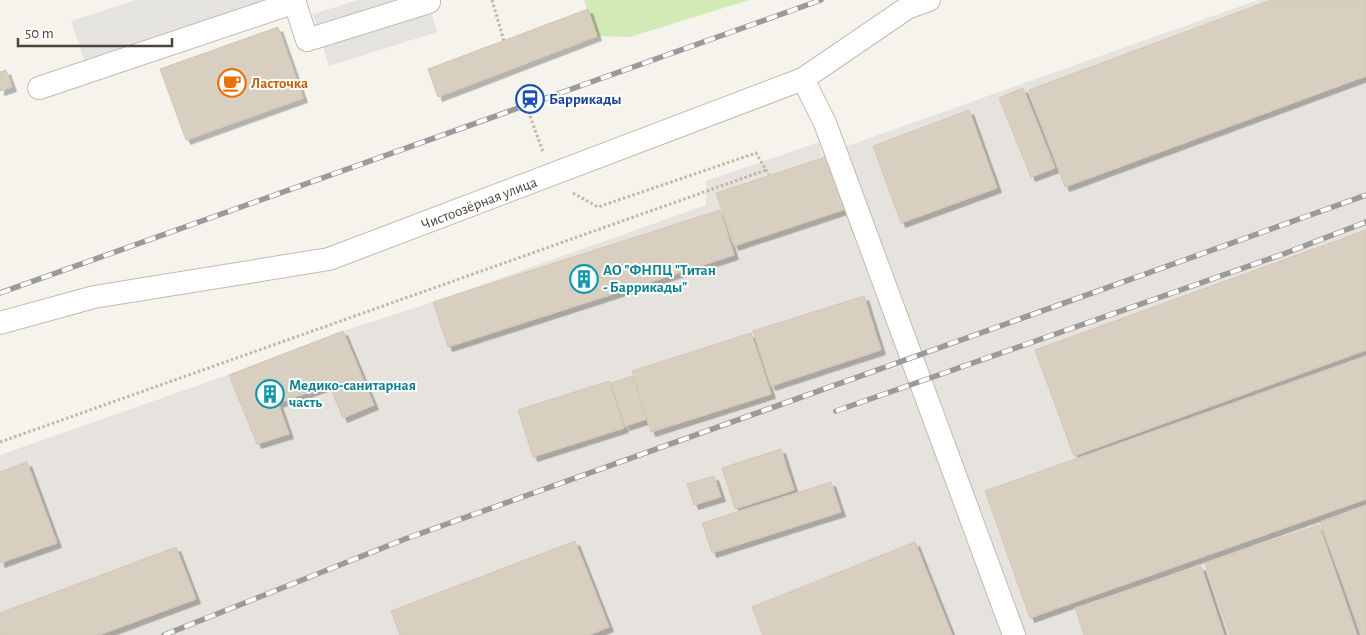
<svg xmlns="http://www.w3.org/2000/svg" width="1366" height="635" font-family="'Alegreya Sans',sans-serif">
  <defs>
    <filter id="shadow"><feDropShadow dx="4.5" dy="4.5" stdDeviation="0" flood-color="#0004"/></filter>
  </defs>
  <rect width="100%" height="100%" fill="#f6f3ec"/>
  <path fill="#e6e2dd" d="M1258 0H1366V635H0V455L222 377 343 331 433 302 706 205V181L819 142 822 155Z"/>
  <path fill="#d2eab5" d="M584 0H749L630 37 597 36Z"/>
  <g fill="#e5e3e0">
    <path d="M136 0H283L86 65 71 21Z"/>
    <path d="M358 0H427L437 32 329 66 313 14Z"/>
  </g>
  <g fill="#d8cfc1" stroke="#d3c7b4" filter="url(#shadow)">
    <path d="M1271 0H1366V76L1065 187 1029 90Z"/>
    <path d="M588 9 597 36 438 97 428 69Z"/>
    <path d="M278 27 303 98 186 140 160 69Z"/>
    <path d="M6 70 12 87 0 91V72Z"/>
    <path d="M1023 88 1055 168 1031 177 999 98Z"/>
    <path d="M969 110 997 188 901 223 873 146Z"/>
    <path d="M829 156 846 209 734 246 716 193Z"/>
    <path d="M720 210 734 255 448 347 433 302Z"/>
    <path d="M1366 230V350L1074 456 1035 350Z"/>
    <path d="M864 296 881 350 771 386 753 331Z"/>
    <path d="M343 331 374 405 343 418 329 385 278 403 289 434 257 444 229 375Z"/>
    <path d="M751 333 771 394 651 432 632 371Z"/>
    <path d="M1366 356V499L1030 618 985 491Z"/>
    <path d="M633 376 647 419 625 426 611 383Z"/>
    <path d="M609 381 624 428 533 457 518 410Z"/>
    <path d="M781 449 794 490 735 509 722 468Z"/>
    <path d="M27 462 57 543 0 563V472Z"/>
    <path d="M714 476 721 497 694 505 687 484Z"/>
    <path d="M831 482 841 512 712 553 702 523Z"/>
    <path d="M1366 505V635H1362L1320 522Z"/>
    <path d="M1319 525 1357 635H1230L1205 563Z"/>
    <path d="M575 541 609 627 589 635H400L391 611Z"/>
    <path d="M915 542 952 635H763L752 607Z"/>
    <path d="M176 547 196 599 99 635H0V613Z"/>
    <path d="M1201 566 1224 635H1084L1075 608Z"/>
  </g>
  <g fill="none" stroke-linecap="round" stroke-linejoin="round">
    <defs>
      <g id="minor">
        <path d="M294 0 307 40 429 2"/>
        <path d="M803 79 825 123 1014 635"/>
        <path d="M39 88 295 2"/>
        <path d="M0 323 94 297 329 259 803 79 907 8 929 0"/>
      </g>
    </defs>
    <use href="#minor" stroke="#c2bbae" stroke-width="24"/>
    <g stroke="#c4b79f" stroke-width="3" stroke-dasharray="2.5 2.5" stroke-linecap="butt">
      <path d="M492 0 504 41"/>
      <path d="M530 116 543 152"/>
      <path d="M573 193 598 207 756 153 769 175"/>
      <path d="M0 442 766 170"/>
    </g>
    <use href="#minor" stroke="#fff" stroke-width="22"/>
    <defs>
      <g id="rail">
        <path d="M0 293 821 0"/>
        <path d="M836 411 1286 253 1366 222"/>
        <path d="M164 635 405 539 1366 195"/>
      </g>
    </defs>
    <use href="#rail" stroke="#9a9a9a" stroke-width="5.5"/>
    <use href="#rail" stroke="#fff" stroke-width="4" stroke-dasharray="11" stroke-linecap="butt"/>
  </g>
  <defs>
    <symbol id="cafe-ring" viewBox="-11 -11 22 22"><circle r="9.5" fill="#fff" stroke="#e8710a" stroke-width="1.5"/><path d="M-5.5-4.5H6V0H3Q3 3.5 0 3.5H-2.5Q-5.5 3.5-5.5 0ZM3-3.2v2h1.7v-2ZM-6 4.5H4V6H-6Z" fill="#e8710a"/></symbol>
    <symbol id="station-ring" viewBox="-11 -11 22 22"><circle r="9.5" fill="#fff" stroke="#1a4fb4" stroke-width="1.5"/><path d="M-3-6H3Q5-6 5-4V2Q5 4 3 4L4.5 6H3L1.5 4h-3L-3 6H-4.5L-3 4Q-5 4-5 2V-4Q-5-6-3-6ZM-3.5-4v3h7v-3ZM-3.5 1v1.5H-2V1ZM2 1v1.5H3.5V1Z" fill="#1a4fb4"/></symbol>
    <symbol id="building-ring" viewBox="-11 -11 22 22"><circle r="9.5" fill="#fff" stroke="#0f9aa8" stroke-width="1.5"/><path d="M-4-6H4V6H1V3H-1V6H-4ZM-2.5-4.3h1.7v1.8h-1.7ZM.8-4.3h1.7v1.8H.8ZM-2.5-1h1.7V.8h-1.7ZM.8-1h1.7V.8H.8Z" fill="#0f9aa8"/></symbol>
  </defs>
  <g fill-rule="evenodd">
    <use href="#cafe-ring" x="216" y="67" width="32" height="32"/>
    <use href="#station-ring" x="514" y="83" width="32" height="32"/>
    <use href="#building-ring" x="568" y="263" width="32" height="32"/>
    <use href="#building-ring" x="254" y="378" width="32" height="32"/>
  </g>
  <g text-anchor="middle" stroke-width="4" stroke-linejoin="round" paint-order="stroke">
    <g font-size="15" font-weight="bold" fill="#c56008" stroke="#fff" text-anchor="start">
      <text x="251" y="88">Ласточка</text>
    </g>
    <g font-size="15" font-weight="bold" fill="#164399" stroke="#fff" text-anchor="start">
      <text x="549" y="104">Баррикады</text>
    </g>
    <g font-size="15" fill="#4b4439" stroke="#fff">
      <text transform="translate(479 203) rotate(-21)" y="5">Чистоозёрная улица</text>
    </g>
    <g font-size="15" font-weight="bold" fill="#0d838f" stroke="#fff" text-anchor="start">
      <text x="603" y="275">АО "ФНПЦ "Титан<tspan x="603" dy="17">- Баррикады"</tspan></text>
      <text x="289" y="390">Медико-санитарная<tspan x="289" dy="17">часть</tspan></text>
    </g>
  </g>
  <path d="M18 38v8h154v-8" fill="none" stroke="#4b4439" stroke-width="2.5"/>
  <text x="25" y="38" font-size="15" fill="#4b4439" stroke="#ffffff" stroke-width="4" paint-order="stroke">50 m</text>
</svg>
